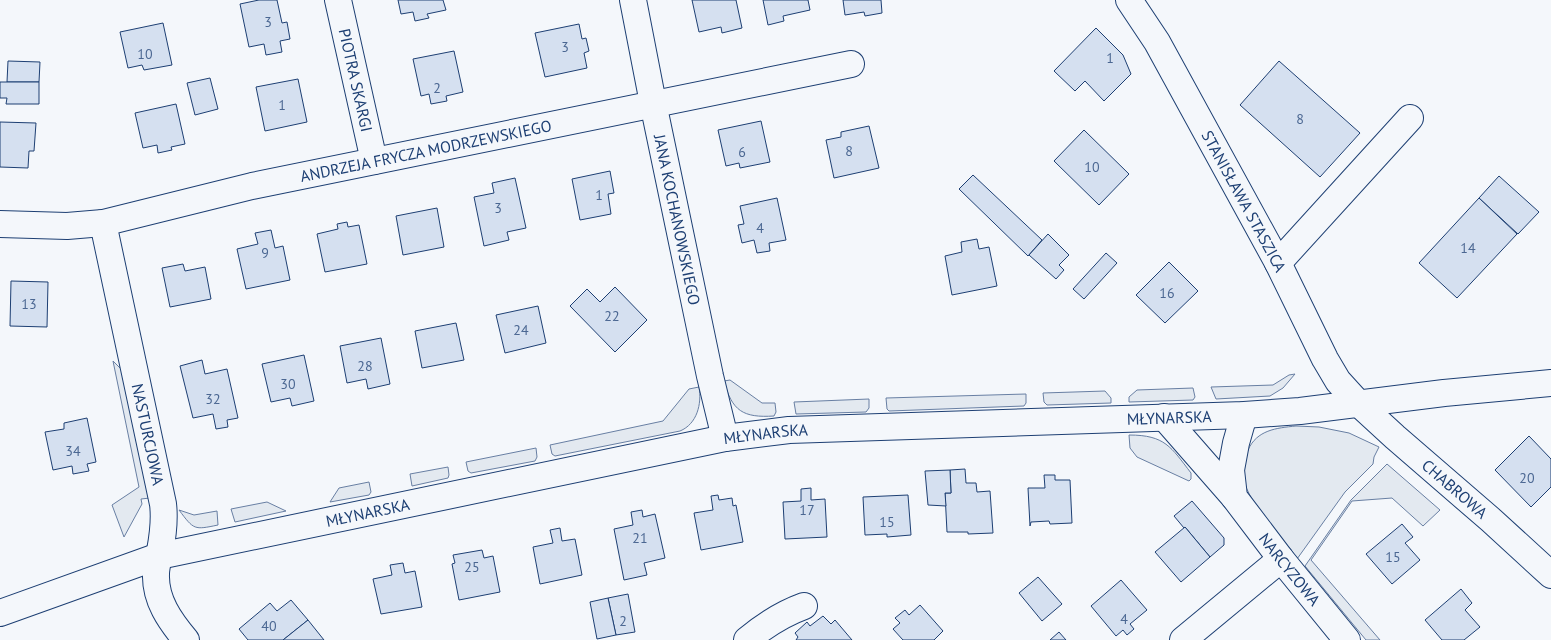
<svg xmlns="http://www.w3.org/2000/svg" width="1551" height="640" font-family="'PT Sans',sans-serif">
  <rect width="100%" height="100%" fill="#f4f7fb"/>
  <g fill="#e3e9f0" stroke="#687fa3">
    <path d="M113 361 122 370 150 498 141 499 142 504 124 537 112 505 139 487Z"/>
    <path d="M1295 374 1283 388 1270 396 1216 399 1211 387 1273 385 1289 375Z"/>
    <path d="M730 380 762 403H775L776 412 774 416C743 418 732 411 724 381Z"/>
    <path d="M699 387C702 404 697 424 680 431L555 456 552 454 550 445 663 421 689 389Z"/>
    <path d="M1193 388 1195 397 1193 400 1129 402V397L1137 390Z"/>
    <path d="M1105 391 1111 398V403L1047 405 1044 402 1043 393Z"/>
    <path d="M1026 394V403L1024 406 889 411 887 409 886 398Z"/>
    <path d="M869 399V408L866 412 796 414 794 402Z"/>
    <path d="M1296 426 1319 427 1349 433 1379 447 1374 457 1373 464 1345 492 1297 559C1283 540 1248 502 1244 480 1242 470 1244 460 1248 450 1257 430 1276 428 1296 426Z"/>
    <path d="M1129 435C1165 435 1171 447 1191 473V479L1189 481 1137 457 1130 448Z"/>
    <path d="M536 448 537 457 535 461 471 473 468 471 466 462Z"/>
    <path d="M1387 464 1440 510 1423 526 1392 498 1352 501 1311 560 1380 640H1366L1305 566 1351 500Z"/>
    <path d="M448 467 449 475 448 478 412 486 410 474Z"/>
    <path d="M369 482 371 492 369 495 330 502 339 488Z"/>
    <path d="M267 502 286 511 235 522 231 509Z"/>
    <path d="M179 510 194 515 217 511 218 525C194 530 194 530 179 510Z"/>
  </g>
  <g fill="#d5e0f0" stroke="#1d3f73">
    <path d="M259 0H277L282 23 287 22 290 39 280 41 282 52 266 55 264 44 249 47 240 4Z"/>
    <path d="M398 0H443L446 10 427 14 429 18 415 21 413 12 401 14Z"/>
    <path d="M692 0H736L742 28 722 33 721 27 699 32Z"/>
    <path d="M763 0H808L810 10 783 16 784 21 768 25Z"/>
    <path d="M843 0H881L882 13 865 16 864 12 845 15Z"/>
    <path d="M163 23 172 65 144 70 142 65 128 68 120 32Z"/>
    <path d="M579 24 582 39 586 38 589 51 584 53 587 68 545 77 535 33Z"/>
    <path d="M1096 28 1123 55 1131 74 1104 101 1085 81 1075 91 1054 71Z"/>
    <path d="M454 51 463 92 446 96 447 101 431 104 429 94 421 96 413 59Z"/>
    <path d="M8 61 40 62 39 82H7Z"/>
    <path d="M1279 61 1360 133 1320 177 1240 105Z"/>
    <path d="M210 78 218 109 195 115 187 83Z"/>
    <path d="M298 79 307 122 265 131 256 87Z"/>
    <path d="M0 82H39V104H6L7 98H0Z"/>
    <path d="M176 104 185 144 171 147 172 150 158 153 157 145 143 148 135 113Z"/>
    <path d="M761 121 770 162 740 168 739 163 726 166 718 130Z"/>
    <path d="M0 122 36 123 34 151H29L28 168 0 167Z"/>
    <path d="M869 126 879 168 834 178 826 140 841 137V132Z"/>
    <path d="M1084 130 1129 174 1099 205 1054 161Z"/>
    <path d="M610 171 614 193 608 194 611 214 580 220 572 179Z"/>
    <path d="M973 175 1042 240 1028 256 959 189Z"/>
    <path d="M1499 176 1539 212 1518 234 1479 198Z"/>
    <path d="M515 178 526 228 507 232 509 240 484 246 474 197 494 193 492 183Z"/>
    <path d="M777 198 786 240 769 243 770 251 757 253 754 240 742 243 738 225 744 224 740 206Z"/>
    <path d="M1479 198 1517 234 1457 298 1419 263Z"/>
    <path d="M437 208 444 247 403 255 396 216Z"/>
    <path d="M347 222 348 227 359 225 367 264 325 272 317 234 338 229 337 224Z"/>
    <path d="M271 230 275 248 283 246 290 280 246 289 237 249 258 244 255 233Z"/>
    <path d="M1048 234 1069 255 1059 265 1064 270 1056 279 1029 255Z"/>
    <path d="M977 239 979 249 989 247 997 286 952 295 945 256 962 252 961 242Z"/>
    <path d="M1106 253 1117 263 1084 299 1073 289Z"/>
    <path d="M1169 262 1198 291 1165 323 1136 295Z"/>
    <path d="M183 264 185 271 205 267 211 299 170 307 162 268Z"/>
    <path d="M11 281 48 282 47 327 10 326Z"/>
    <path d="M615 287 647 320 615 352 570 306 587 289 600 302Z"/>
    <path d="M538 306 546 343 505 353 496 315Z"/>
    <path d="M456 323 464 360 422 368 415 331Z"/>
    <path d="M381 338 390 384 368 389 366 379 347 383 340 346Z"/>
    <path d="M304 355 314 401 292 406 290 398 271 402 262 364Z"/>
    <path d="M202 360 205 374 227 369 238 418 227 420 228 427 216 429 213 414 193 418 180 366Z"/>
    <path d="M87 418 96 462 87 464 89 471 73 474 72 466 53 470 45 432 64 429V423Z"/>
    <path d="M1529 436 1551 459V487L1531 507 1495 470Z"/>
    <path d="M965 469 966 483H976L977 492 990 491 993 533 968 534V532H947L945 493H951L950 470Z"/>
    <path d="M950 470 951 493H945L946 506 928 505 925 471Z"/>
    <path d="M1044 475H1055V480H1070L1072 523 1050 524 1049 521 1031 522 1030 526 1028 488H1045Z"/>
    <path d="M811 488V500L825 499 827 537 785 539 783 502 801 501V489Z"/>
    <path d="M718 495 719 500 732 498 733 506 736 505 743 542 701 550 694 513 713 510 711 496Z"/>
    <path d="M908 495 911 535 887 537V534L865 535 863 497Z"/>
    <path d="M1192 501 1224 538V545L1210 557 1185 527 1184 528 1174 516Z"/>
    <path d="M642 510 643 517 655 514 665 558 644 563 647 575 624 580 614 529 633 525 631 512Z"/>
    <path d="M1402 524 1413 537 1405 543 1420 560 1392 584 1366 554Z"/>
    <path d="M1185 527 1210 557 1181 582 1155 552Z"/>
    <path d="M560 528 562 541 575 539 582 575 540 584 533 547 553 543 550 530Z"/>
    <path d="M482 550 484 558 493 556 500 592 459 600 452 564 455 563 453 555Z"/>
    <path d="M403 563 405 573 415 571 422 607 381 614 373 579 392 575 390 565Z"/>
    <path d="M1038 577 1062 604 1042 621 1019 593Z"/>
    <path d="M1121 580 1147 610 1130 624 1134 629 1127 635 1123 630 1116 636 1091 606Z"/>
    <path d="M1461 589 1472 603 1465 610 1480 627 1464 640H1442L1425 620Z"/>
    <path d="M628 594 635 632 616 635 608 598Z"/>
    <path d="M608 598 616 635 597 639 590 602Z"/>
    <path d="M291 600 308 620 283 640H248L239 629 270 603 277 611Z"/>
    <path d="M920 605 943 631 934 640H903L893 629 900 623 895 618 905 610 909 615Z"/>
    <path d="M823 616 831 624 835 620 852 640H796L798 637 795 633 807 622 810 626Z"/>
    <path d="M308 620 324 640H283Z"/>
    <path d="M1059 632 1066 640H1050Z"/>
  </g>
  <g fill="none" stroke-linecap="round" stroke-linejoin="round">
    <defs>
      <g id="street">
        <path id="s1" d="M338 0 374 161"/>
        <path id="s2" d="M633 0 653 103 710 376 725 438"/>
        <path id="s3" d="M1129 0 1157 42 1278 263 1325 359 1338 381 1358 403 1395 437 1491 520 1551 575"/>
        <path id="s4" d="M103 223 163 504C165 520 163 535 160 551 159 558 156 566 156 574 155 600 170 621 186 640"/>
        <path id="s5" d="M0 224 67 226 103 223 252 186 851 64"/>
        <path d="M1278 263 1410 118"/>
        <path id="s6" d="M1244 415 1236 443 1231 470 1234 497 1281 559 1347 640"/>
        <path d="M1164 417 1234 497"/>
        <path id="s7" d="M0 613 159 556 725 438 789 430 1244 415 1300 411 1444 393 1551 383"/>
        <path d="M747 640C765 625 782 614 804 606"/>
        <path d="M1183 640 1281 559"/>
      </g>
    </defs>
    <use href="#street" stroke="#1d3f73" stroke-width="28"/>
    <use href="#street" stroke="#f4f7fb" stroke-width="26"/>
  </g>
  <g text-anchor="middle" stroke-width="4" stroke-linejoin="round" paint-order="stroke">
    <g font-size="14" fill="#4b6792">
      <text x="268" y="27">3</text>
      <text x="565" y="52">3</text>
      <text x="145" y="59">10</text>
      <text x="1110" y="63">1</text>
      <text x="437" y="93">2</text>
      <text x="282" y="110">1</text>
      <text x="1300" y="124">8</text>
      <text x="849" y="156">8</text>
      <text x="742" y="157">6</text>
      <text x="1092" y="172">10</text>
      <text x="599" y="200">1</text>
      <text x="498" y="213">3</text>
      <text x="760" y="233">4</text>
      <text x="1468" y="253">14</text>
      <text x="265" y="258">9</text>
      <text x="1167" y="298">16</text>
      <text x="29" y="309">13</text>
      <text x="612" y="321">22</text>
      <text x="521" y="335">24</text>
      <text x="365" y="371">28</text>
      <text x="288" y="389">30</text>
      <text x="213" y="404">32</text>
      <text x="73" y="456">34</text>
      <text x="1527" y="483">20</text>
      <text x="807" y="515">17</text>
      <text x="887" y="527">15</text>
      <text x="640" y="543">21</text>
      <text x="1393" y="562">15</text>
      <text x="472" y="572">25</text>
      <text x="1124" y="624">4</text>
      <text x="623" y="626">2</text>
      <text x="269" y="631">40</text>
    </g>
    <g font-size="16" fill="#1d3f73" stroke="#f4f7fb">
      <text dy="6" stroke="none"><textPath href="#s1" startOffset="82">PIOTRA SKARGI</textPath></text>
      <text dy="6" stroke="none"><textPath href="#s5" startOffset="434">ANDRZEJA FRYCZA MODRZEWSKIEGO</textPath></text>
      <text dy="6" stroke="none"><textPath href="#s3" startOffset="232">STANISŁAWA STASZICA</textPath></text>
      <text dy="6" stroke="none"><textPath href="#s2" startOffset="224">JANA KOCHANOWSKIEGO</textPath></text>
      <text dy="6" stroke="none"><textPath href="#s7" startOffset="1192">MŁYNARSKA</textPath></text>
      <text dy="6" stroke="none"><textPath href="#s4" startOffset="216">NASTURCJOWA</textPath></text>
      <text dy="6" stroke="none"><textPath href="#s7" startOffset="788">MŁYNARSKA</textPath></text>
      <text dy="6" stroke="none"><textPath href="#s3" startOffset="594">CHABROWA</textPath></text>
      <text dy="6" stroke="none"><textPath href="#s7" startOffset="382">MŁYNARSKA</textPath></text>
      <text dy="6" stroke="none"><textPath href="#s6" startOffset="175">NARCYZOWA</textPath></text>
    </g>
  </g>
</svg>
